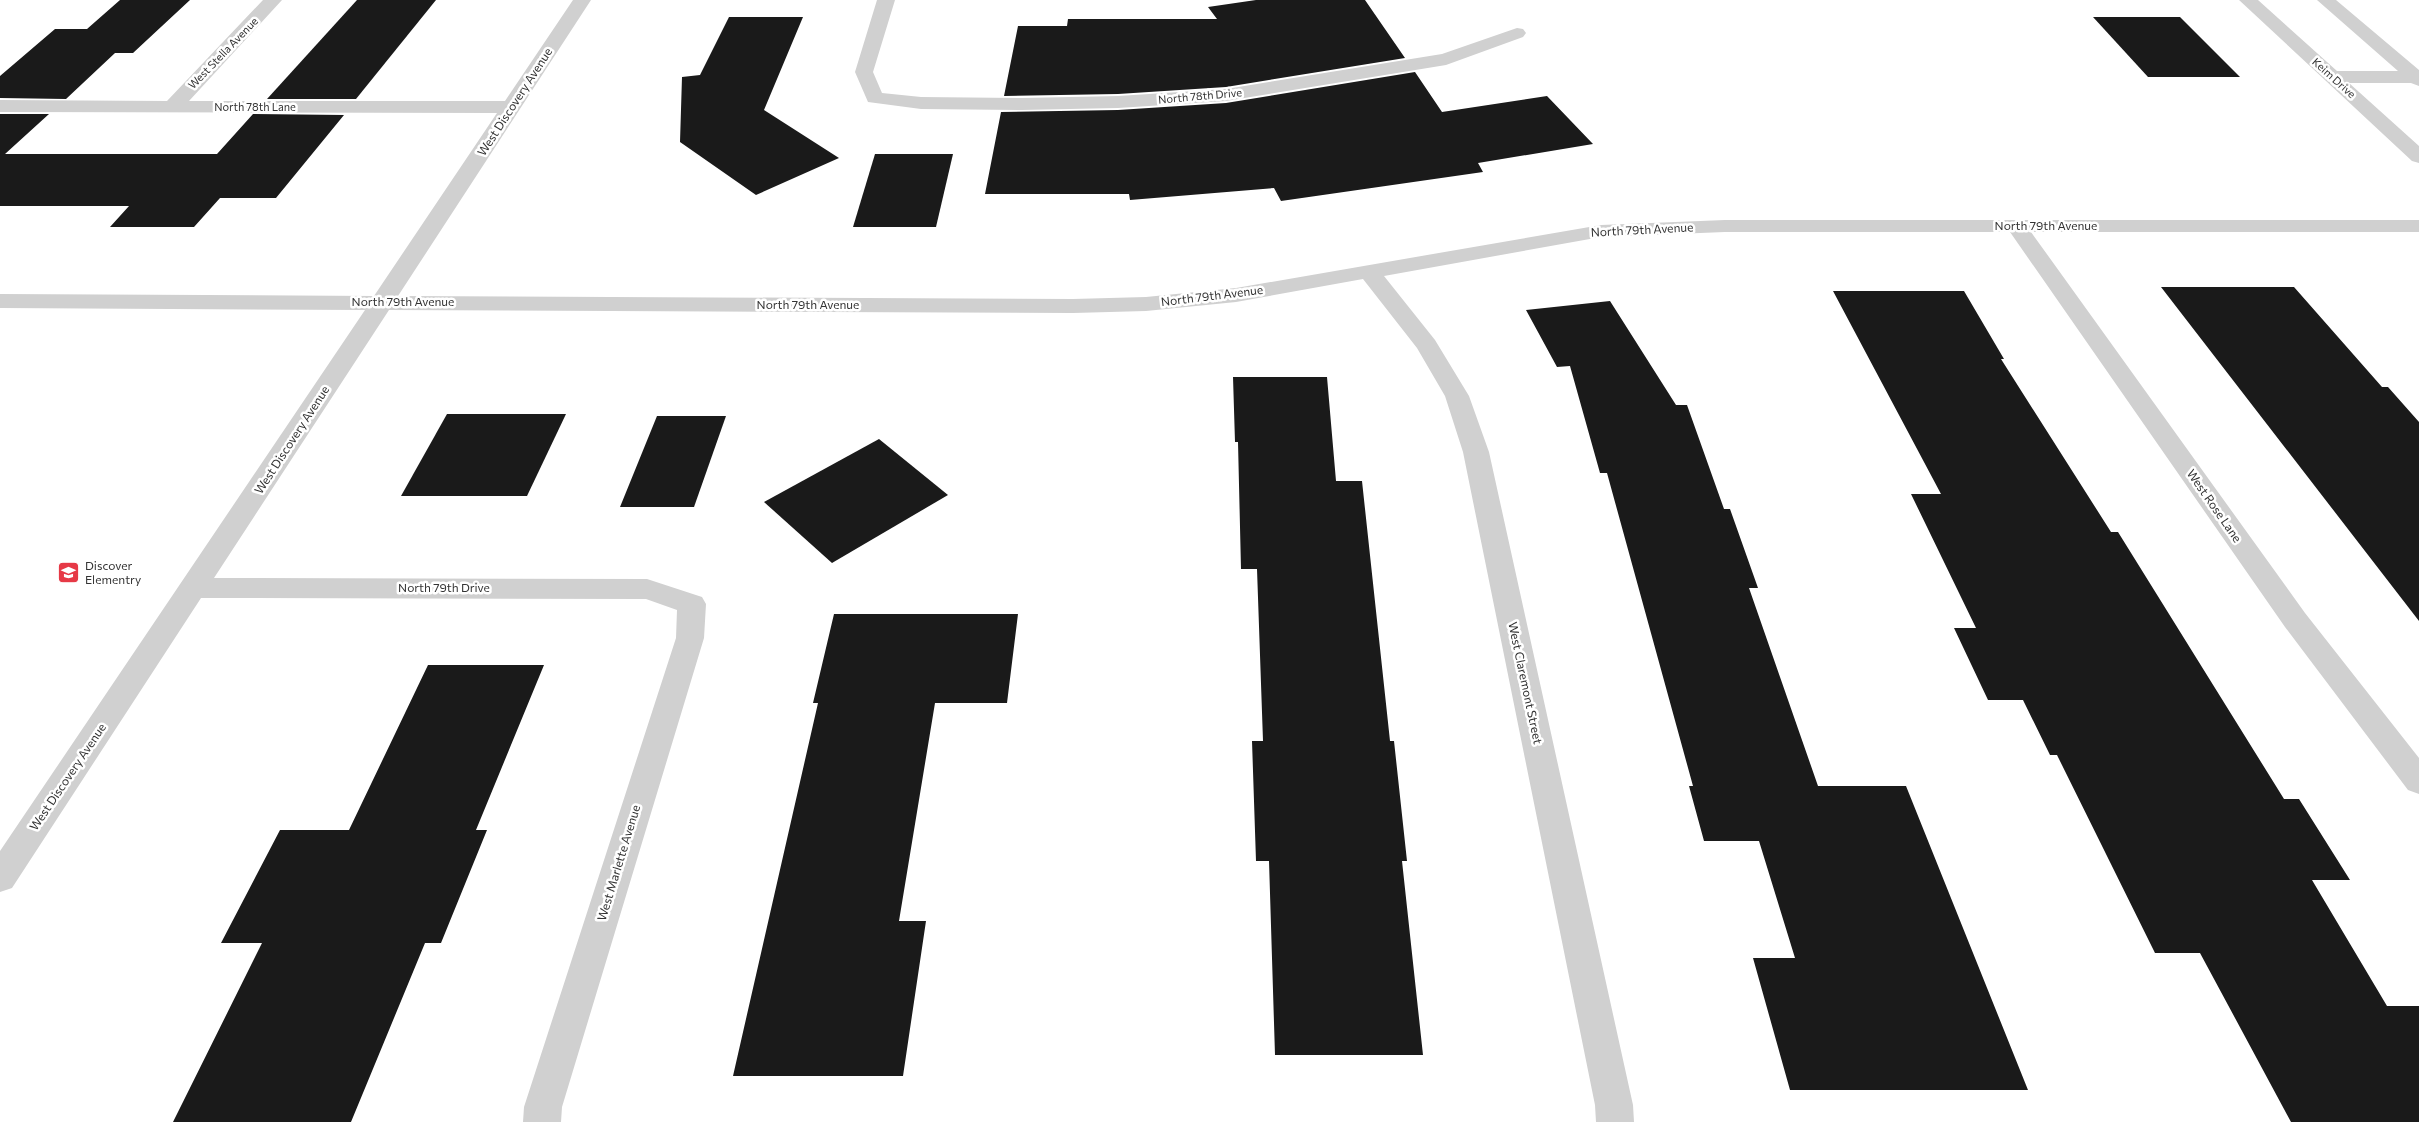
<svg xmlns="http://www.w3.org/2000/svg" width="2419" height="1122" font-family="Commissioner,sans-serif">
  <rect width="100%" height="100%" fill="#fff"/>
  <g fill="#1a1a1a">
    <path d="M120 0H190L133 53H115L66 99 0 98V76L55 29H87Z"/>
    <path d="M357 0H436L356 99H267Z"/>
    <path d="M1256 0H1365L1405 58 1226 87 1118 94 1004 96 1018 26H1067L1068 19H1217L1208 7Z"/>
    <path d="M729 17H803L764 110 839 158 756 195 680 142 682 77 700 75Z"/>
    <path d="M2093 17H2180L2240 77H2148Z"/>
    <path d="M1415 72 1442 112 1547 96 1593 144 1478 163 1483 172 1281 201 1274 188 1130 200 1129 194H985L1001 112 1118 110 1226 103Z"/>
    <path d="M0 114H49L5 154H217L253 114 344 115 276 198H220L194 227H110L129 206H0Z"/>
    <path d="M875 154H953L936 227H853Z"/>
    <path d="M2161 287H2294L2382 387H2388L2419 422V621Z"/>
    <path d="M1833 291H1964L2004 359H2001L2111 532H2118L2284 799H2299L2350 880H2312L2387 1006H2419V1122H2291L2200 953H2155L2057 755H2050L2023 700H1988L1954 628H1976L1911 494H1941Z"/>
    <path d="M1610 301 1676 405H1687L1724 509H1730L1758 588H1749L1818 786H1906L2028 1090H1790L1753 958H1795L1759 841H1704L1689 786H1693L1607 473H1600L1570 366 1557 367 1526 310Z"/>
    <path d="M1233 377H1327L1336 481H1362L1390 741H1394L1407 861H1402L1423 1055H1275L1269 861H1256L1252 741H1263L1257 569H1241L1238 442H1235Z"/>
    <path d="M447 414H566L527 496H401Z"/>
    <path d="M657 416H726L694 507H620Z"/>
    <path d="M879 439 948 495 832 563 764 502Z"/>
    <path d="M834 614H1018L1007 703H935L899 921H926L903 1076H733L818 703H813Z"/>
    <path d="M428 665H544L476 830H487L441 943H425L351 1122H173L262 943H221L280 830H349Z"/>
  </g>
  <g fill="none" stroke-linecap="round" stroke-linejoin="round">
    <g fill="#d0d0d0" fill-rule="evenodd">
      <path d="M263 0H282L189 101H505L573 0H591L398 296 1073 299 1146 297 1236 288 1601 225 1725 220H2419V232H2031L2305 613 2419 758V794L2408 790 2285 627 2010 232H1725L1601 237 1384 276 1435 340 1469 396 1489 452 1633 1105 1634 1122H1596L1595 1105 1463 452 1445 396 1417 348 1363 279 1236 302 1146 311 1073 313 389 310 214 578 647 579 702 597 706 604 704 638 562 1107 561 1122H523L524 1107 676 638 677 610 646 599 201 598 12 888 0 892V851L365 310 0 308V294L374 296 497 113 0 112V100L167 101Z"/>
      <path d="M877 0H895L873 72 882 93 921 97 1022 98 1118 96 1226 89 1442 54 1517 28 1523 29 1526 33 1523 37 1446 65 1226 101 1118 108 1022 110 921 109 868 102 855 72Z"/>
      <path d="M2239 0H2258L2337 71H2398L2317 0H2336L2419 70V86L2411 83H2349L2419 146V163L2412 161Z"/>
    </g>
  </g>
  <defs>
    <symbol id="school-square" viewBox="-11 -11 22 22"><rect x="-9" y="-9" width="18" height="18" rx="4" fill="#e63946" stroke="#fff"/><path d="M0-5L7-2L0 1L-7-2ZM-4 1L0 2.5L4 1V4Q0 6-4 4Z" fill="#fff"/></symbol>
  </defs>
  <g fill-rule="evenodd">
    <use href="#school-square" x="56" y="560" width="25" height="25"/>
  </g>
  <g text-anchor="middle" stroke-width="5" stroke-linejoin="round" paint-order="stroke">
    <g font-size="11" fill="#333" stroke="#fff">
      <text transform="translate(223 53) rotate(-46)" y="4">West Stella Avenue</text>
      <text transform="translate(2334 78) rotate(42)" y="4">Keim Drive</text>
      <text transform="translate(1200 96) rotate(-5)" y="4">North 78th Drive</text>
      <text x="255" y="111">North 78th Lane</text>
    </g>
    <g font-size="12" fill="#333" stroke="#fff">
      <text transform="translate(515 102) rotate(-57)" y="4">West Discovery Avenue</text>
      <text x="2046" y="230">North 79th Avenue</text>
      <text transform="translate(1642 230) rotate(-3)" y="4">North 79th Avenue</text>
      <text transform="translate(1212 296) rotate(-7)" y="4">North 79th Avenue</text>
      <text x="403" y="306">North 79th Avenue</text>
      <text x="808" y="309">North 79th Avenue</text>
      <text transform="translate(292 440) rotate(-57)" y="4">West Discovery Avenue</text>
      <text transform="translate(2214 506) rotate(55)" y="4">West Rose Lane</text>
      <text x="444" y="592">North 79th Drive</text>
      <text transform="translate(1525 683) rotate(78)" y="4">West Claremont Street</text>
      <text transform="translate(68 777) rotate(-56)" y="4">West Discovery Avenue</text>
      <text transform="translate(619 863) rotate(-73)" y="4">West Marlette Avenue</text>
    </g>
    <g font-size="12" fill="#333" stroke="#fff" text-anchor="start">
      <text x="85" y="570">Discover<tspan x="85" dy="14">Elementry</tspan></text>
    </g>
  </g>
</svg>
